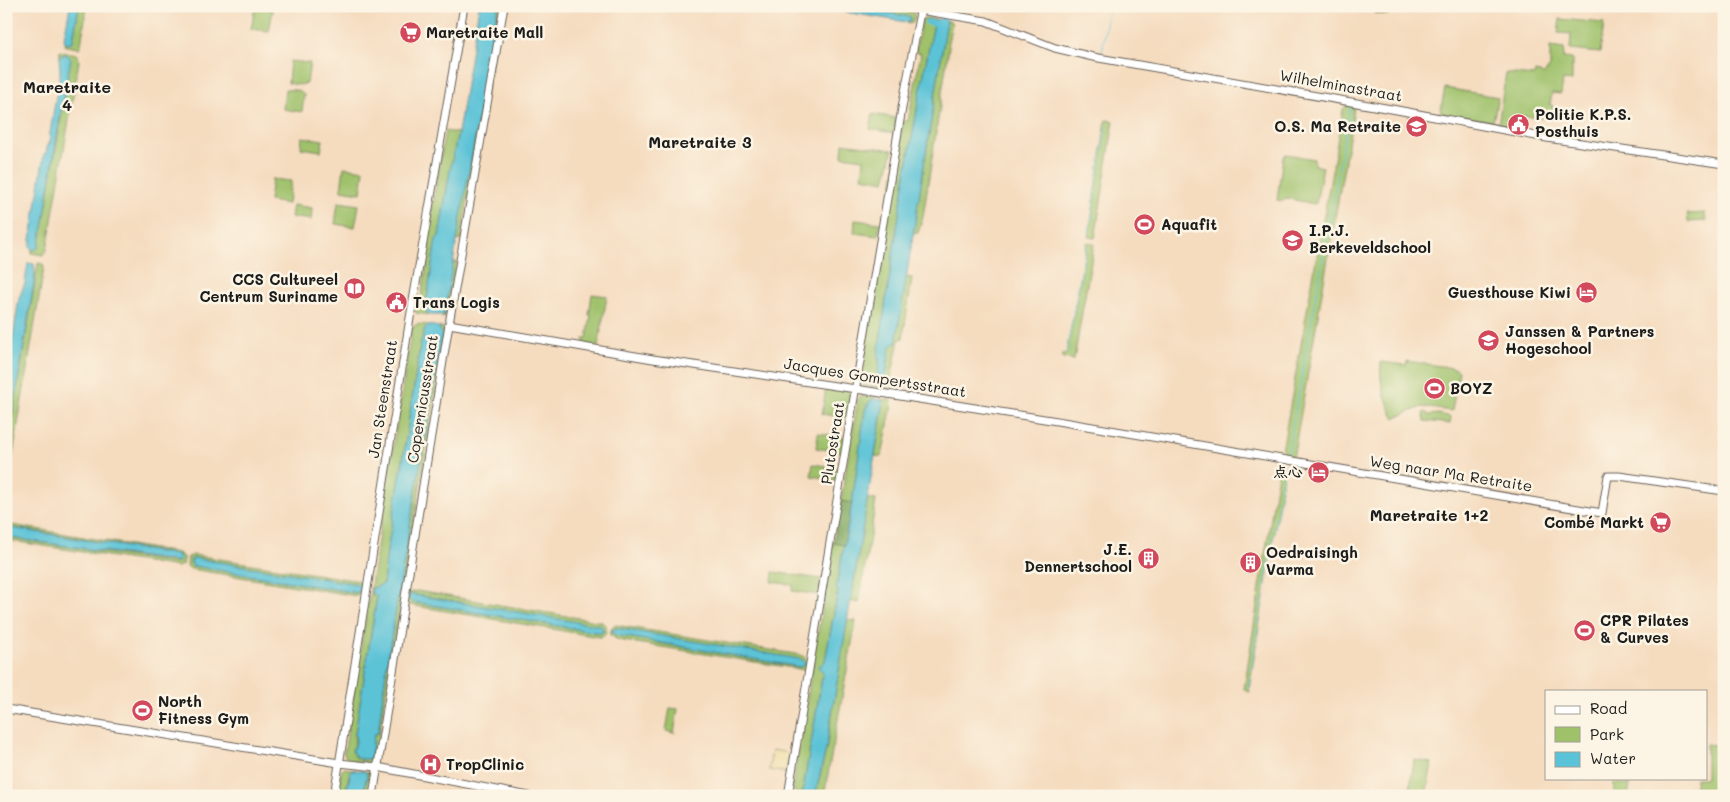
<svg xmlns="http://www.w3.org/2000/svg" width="1730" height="802" font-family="Mali,'LXGW WenKai TC',sans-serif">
  <rect width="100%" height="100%" fill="#fcf5e5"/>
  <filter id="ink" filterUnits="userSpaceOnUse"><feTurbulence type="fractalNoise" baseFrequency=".02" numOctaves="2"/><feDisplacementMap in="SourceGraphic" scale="10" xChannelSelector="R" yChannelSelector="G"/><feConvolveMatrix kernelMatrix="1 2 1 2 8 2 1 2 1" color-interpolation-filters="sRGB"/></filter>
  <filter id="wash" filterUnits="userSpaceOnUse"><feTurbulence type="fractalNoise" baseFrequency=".0096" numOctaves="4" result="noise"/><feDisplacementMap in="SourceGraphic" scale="20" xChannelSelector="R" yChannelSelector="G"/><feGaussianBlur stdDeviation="1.12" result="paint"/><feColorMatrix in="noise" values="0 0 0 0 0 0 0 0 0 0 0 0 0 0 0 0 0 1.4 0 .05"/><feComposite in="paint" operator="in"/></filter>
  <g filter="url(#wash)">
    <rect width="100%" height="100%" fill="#f5dcbf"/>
    <g fill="#9fc16a" stroke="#5e6e43" fill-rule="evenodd">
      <path d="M79 6H87L81 45 79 48 65 46V42L71 43 73 40Z"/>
      <path d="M328 6H363L362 13Z"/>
      <path d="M498 6H501L461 240 456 241Z"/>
      <path d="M849 6H880L910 12 913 13 915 16 913 23 908 24 906 22 910 21 870 10Z"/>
      <path d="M1375 6H1392L1391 12 1387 15 1374 13Z"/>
      <path d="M255 8 273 10 269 31 251 29Z"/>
      <path d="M926 18 935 19C911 131 894 243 878 356 882 366 874 377 878 387L863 385 860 382 903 121H908L921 53 915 52 922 19Z"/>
      <path d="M1560 19 1604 23 1600 53 1570 50 1571 34 1558 33Z"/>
      <path d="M947 20 952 23 948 42 949 47 923 217 918 233H913Z"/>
      <path d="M1550 47 1564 49 1563 58 1572 59V81L1563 80 1561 94 1552 93 1550 105 1553 106 1552 119 1513 115 1511 127 1499 124V118L1506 73 1534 76 1535 72 1544 74 1550 67Z"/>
      <path d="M60 51 77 54 79 61 47 250 43 255 31 253 32 249 35 250 44 222 69 66 68 55 64 54 59 58Z"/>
      <path d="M290 61 310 63 307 82C302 87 294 84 288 83Z"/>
      <path d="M1445 88 1498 97 1493 122 1440 113Z"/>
      <path d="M285 89C292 90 301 89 304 95L302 112 283 109Z"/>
      <path d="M1347 105H1352L1354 107 1353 115 1294 453 1293 456 1289 457 1283 454 1282 451 1343 109Z"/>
      <path d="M873 114 896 118 894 133 870 129Z"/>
      <path d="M1106 120 1114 121 1095 238 1089 237Z"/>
      <path d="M445 131 458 133 450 170 439 236 436 239 426 305V311L429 315 416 313 415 303H420L427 264 423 263Z"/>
      <path d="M302 137 323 140 321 151 301 148Z"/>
      <path d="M843 143 893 150 885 181 862 177 864 159 842 156Z"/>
      <path d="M1286 154 1314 159V165L1323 167 1316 203 1314 204 1286 198 1284 201 1277 200 1283 157Z"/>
      <path d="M344 167 364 170 361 193 341 190Z"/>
      <path d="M272 179 291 181 288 204 269 201Z"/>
      <path d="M338 202 359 205 355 227 335 224Z"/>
      <path d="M293 205 312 208 311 220 291 217Z"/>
      <path d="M1705 213 1706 221 1688 222 1687 214Z"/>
      <path d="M855 220 880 223 878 236 854 233Z"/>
      <path d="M1087 242 1094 244 1074 360 1063 358V354H1066Z"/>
      <path d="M453 262H457L448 311 444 318 441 317 444 315Z"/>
      <path d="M38 263 43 264 44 268 6 496V455Z"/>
      <path d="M906 277 912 278 903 338 899 340 889 388H884L890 347 896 343Z"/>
      <path d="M592 294 607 296 598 347 584 344V338H587L591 315H589Z"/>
      <path d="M417 324 428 325 425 328 420 346 401 472 387 551 383 585 371 589 372 595 377 596 355 734 354 756C359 760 365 760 371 758L374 734 378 732 387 664 442 334 439 327 445 329V333L376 756 373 762 370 763 348 760 344 754 412 328Z"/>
      <path d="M1407 361 1453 368 1459 371 1452 411 1422 407 1394 418C1386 399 1378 382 1381 362L1406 365Z"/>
      <path d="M826 387 850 390 852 392 849 418 822 414Z"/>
      <path d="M860 396 874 397 875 398 869 402 865 410 852 503 841 501 858 399Z"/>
      <path d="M880 399 891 400 892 404 882 457 875 456 883 406V401Z"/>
      <path d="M1425 412 1429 415 1439 414 1451 417 1450 424 1425 421 1423 413Z"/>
      <path d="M818 433 844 437 842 452 816 448Z"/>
      <path d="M813 464 839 468 837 480 811 476Z"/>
      <path d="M1282 464 1285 465 1249 689 1250 692 1246 691 1244 689 1279 466Z"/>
      <path d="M867 499 876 500 859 603 850 601Z"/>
      <path d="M12 525 178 553 183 557V564L178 567 12 541C5 538 7 533 8 527ZM15 528 178 555 175 563 11 538 9 531Z"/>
      <path d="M833 543 844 545 836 588 838 591 825 661 819 667 823 672 802 796H800L792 789Z"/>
      <path d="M194 555 360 581 365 584 364 592 357 596 191 569 187 566 188 557ZM194 558 358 584 357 593 193 566 191 564V560Z"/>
      <path d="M773 572 821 579 819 595 792 591 793 585 772 582Z"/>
      <path d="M417 591 602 622 606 626V632L604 636 599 637 410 605 407 601 408 593ZM410 594 509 611 603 632 600 633 412 602Z"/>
      <path d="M847 620 856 621 824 796H815L826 749Z"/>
      <path d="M615 625 801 655 808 660 805 670 618 640 610 635 612 627ZM616 628 803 660 799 667 659 643Z"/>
      <path d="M670 708 678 709 674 733 666 731Z"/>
      <path d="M1706 744 1724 746V796H1711L1694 792 1696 778H1706Z"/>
      <path d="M1414 760 1432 763 1426 796H1409Z"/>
      <path d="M344 768 356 770 349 775 345 796H336L341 771Z"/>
      <path d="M365 771 369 772 372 776 369 796H363L367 778Z"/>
      <path d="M1614 783 1630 785 1628 796H1614Z"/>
    </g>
    <path fill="#7fa75e" stroke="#4e623d" d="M841 501 852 503 844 545 833 543Z"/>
    <path fill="#eeda9e" stroke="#857b5d" d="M772 750 789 753 786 773 769 770Z"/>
    <g fill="#5bc3d7" stroke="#3c707a">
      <path d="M70 6H79L73 40 71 43 65 42 64 38Z"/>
      <path d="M479 6H498L444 315H429L426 311V305L436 239 439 236 450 170 458 133Z"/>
      <path d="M809 6H849L911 17 910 21 906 22Z"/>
      <path d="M935 19 947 20 896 343 890 347 884 388 878 387C874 377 882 366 878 356 894 243 911 131 935 19Z"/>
      <path d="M64 54 68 55 71 59 60 117 44 222 39 247 35 250 32 249 30 246 44 154 46 153 48 144H50V133L60 72 59 58Z"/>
      <path d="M28 263 34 264 35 277 6 455V384L19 298 25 283Z"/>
      <path d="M428 325 439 327 442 334 387 664 378 733 374 734 371 758C363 761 354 759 352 750L356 743 355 734 377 597 371 592V589L383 584 387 551 401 472 420 346 425 328Z"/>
      <path d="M875 398 883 401V406L826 749 815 796H802L823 672 818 667 825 661 838 591 836 588 852 503 865 410 869 402Z"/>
      <path d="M12 528 178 555 179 557V562L11 538 9 534Z"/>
      <path d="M194 558 358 584 361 587 360 590 357 593 193 566 191 564V560Z"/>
      <path d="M410 594 601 626 603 629V632L600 633 412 602 408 598Z"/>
      <path d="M616 628 800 659 805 662V665L799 667 615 635 612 632 613 629Z"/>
      <path d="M356 770 365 771 367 774 363 796H345L351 771Z"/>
    </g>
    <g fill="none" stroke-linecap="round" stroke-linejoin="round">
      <g stroke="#5bc3d7" stroke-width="1">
        <path d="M1102 52 1109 6"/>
        <path d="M1089 232 1106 126"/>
        <path d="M1066 354 1086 245"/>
        <path d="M1288 452 1350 107"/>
        <path d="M1248 689 1285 465"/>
      </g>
      <g stroke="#5bc3d7" stroke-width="5.5">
        <path d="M927 22 941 24"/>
        <path d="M941 27 945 6"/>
      </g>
    </g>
  </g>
  <g filter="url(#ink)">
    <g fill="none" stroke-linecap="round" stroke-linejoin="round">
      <defs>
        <g id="minor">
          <path d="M895 6 986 21 1055 48 1093 57 1397 110 1547 138 1724 164"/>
          <path d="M449 324 653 359 856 389 1057 421 1602 513 1608 476H1619L1724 491"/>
          <path d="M6 709 339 763 377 767 529 796"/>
          <path d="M334 796 410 318 464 6"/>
          <path d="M373 796 449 324 504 6"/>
          <path d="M788 796 903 102 921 7"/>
        </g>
      </defs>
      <use href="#minor" stroke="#685f55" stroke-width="9"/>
      <use href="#minor" stroke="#fff" stroke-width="7"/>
    </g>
  </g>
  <defs>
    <symbol id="supermarket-disc" viewBox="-11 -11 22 22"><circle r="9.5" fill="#d1495b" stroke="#fcf5e5"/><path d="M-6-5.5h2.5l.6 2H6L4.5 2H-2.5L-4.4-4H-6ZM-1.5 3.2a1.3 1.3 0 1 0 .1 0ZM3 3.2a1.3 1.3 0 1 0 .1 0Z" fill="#fff"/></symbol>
    <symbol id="civic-disc" viewBox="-11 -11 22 22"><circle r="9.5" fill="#d1495b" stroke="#fcf5e5"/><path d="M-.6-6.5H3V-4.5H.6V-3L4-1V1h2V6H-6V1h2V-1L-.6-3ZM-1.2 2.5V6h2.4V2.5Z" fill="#fff"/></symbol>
    <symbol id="school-disc" viewBox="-11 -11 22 22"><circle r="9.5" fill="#d1495b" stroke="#fcf5e5"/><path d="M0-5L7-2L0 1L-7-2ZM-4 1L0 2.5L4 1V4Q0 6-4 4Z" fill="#fff"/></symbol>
    <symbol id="stadium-disc" viewBox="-11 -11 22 22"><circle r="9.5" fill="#d1495b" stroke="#fcf5e5"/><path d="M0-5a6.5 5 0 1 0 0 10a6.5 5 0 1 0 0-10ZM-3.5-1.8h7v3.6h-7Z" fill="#fff"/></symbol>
    <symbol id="library-disc" viewBox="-11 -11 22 22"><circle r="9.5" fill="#d1495b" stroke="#fcf5e5"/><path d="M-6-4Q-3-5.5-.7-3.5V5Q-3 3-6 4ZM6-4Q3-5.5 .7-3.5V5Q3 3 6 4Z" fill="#fff"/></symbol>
    <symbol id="hotel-disc" viewBox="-11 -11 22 22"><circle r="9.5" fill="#d1495b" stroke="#fcf5e5"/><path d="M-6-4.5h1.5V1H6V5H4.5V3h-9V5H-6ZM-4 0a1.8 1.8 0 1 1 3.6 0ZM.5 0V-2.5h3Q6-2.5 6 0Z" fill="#fff"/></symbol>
    <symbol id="building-disc" viewBox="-11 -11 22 22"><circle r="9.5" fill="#d1495b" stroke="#fcf5e5"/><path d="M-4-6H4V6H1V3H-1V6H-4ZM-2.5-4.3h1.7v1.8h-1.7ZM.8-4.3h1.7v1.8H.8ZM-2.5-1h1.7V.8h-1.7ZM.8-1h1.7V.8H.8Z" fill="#fff"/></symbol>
    <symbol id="hospital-disc" viewBox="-11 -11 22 22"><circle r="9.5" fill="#d1495b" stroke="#fcf5e5"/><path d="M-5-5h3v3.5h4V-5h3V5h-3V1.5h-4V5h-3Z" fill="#fff"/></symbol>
  </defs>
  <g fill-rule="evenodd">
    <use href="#supermarket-disc" x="398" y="20" width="25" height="25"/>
    <use href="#civic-disc" x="1506" y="112" width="25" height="25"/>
    <use href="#school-disc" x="1404" y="114" width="25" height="25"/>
    <use href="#stadium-disc" x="1132" y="212" width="25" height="25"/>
    <use href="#school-disc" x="1280" y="228" width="25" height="25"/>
    <use href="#library-disc" x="342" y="276" width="25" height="25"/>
    <use href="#hotel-disc" x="1574" y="280" width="25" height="25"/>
    <use href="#civic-disc" x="384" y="290" width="25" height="25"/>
    <use href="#school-disc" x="1476" y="328" width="25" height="25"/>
    <use href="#stadium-disc" x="1422" y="376" width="25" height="25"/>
    <use href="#hotel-disc" x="1306" y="460" width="25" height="25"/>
    <use href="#supermarket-disc" x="1648" y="510" width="25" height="25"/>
    <use href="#building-disc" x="1136" y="546" width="25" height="25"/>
    <use href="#building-disc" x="1238" y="550" width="25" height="25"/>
    <use href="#stadium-disc" x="1572" y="618" width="25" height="25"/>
    <use href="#stadium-disc" x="130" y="698" width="25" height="25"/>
    <use href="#hospital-disc" x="418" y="752" width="25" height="25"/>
  </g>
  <g text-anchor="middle" stroke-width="5" stroke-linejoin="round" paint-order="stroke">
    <g font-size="15" font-weight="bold" fill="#1c1c1c" stroke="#fcf5e5" text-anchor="start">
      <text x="426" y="38">Maretraite Mall</text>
      <text x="1535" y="120">Politie K.P.S.<tspan x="1535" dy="17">Posthuis</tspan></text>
      <text x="1401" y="132" text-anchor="end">O.S. Ma Retraite</text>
      <text x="1161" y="230">Aquafit</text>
      <text x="1309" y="236">I.P.J.<tspan x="1309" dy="17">Berkeveldschool</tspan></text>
      <text x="338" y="285" text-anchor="end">CCS Cultureel<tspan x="338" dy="17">Centrum Suriname</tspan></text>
      <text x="1571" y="298" text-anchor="end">Guesthouse Kiwi</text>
      <text x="413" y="308">Trans Logis</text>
      <text x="1505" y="337">Janssen &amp; Partners<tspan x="1505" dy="17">Hogeschool</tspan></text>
      <text x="1450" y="394">BOYZ</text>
      <text x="1303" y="477" text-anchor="end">点心</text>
      <text x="1644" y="528" text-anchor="end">Combé Markt</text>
      <text x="1132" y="555" text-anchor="end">J.E.<tspan x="1132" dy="17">Dennertschool</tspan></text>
      <text x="1266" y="558">Oedraisingh<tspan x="1266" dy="17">Varma</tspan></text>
      <text x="1600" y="626">CPR Pilates<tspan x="1600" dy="17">&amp; Curves</tspan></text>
      <text x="158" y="707">North<tspan x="158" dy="17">Fitness Gym</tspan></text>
      <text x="446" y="770">TropClinic</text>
    </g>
    <g font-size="15" fill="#1c1c1c" stroke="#fcf5e5">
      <text transform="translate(1341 86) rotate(10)" y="5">Wilhelminastraat</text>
      <text transform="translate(875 378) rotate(9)" y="5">Jacques Gompertsstraat</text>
      <text transform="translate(383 399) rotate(-81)" y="5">Jan Steenstraat</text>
      <text transform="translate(423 399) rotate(-81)" y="5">Copernicusstraat</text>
      <text transform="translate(833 443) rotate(-81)" y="5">Plutostraat</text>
      <text transform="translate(1451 474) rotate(9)" y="5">Weg naar Ma Retraite</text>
    </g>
    <g font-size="16" font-weight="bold" fill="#1c1c1c" stroke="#fcf5e5">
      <text x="67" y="93">Maretraite<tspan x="67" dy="18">4</tspan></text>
      <text x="700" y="148">Maretraite 3</text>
      <text x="1429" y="521">Maretraite 1+2</text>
    </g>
  </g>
  <rect width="1730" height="802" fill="none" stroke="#fcf5e5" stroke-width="25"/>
  <rect x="1545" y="690" width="162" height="90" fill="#fcf5e5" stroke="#a29e95"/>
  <rect x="1555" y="706" width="25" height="8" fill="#ffffff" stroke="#a29e95"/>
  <text x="1590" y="714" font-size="15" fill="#1c1c1c">Road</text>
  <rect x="1555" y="727" width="25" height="15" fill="#9fc16a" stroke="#a29e95"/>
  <text x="1590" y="740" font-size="15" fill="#1c1c1c">Park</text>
  <rect x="1555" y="752" width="25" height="15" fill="#5bc3d7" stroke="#a29e95"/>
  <text x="1590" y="764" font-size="15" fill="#1c1c1c">Water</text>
</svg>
